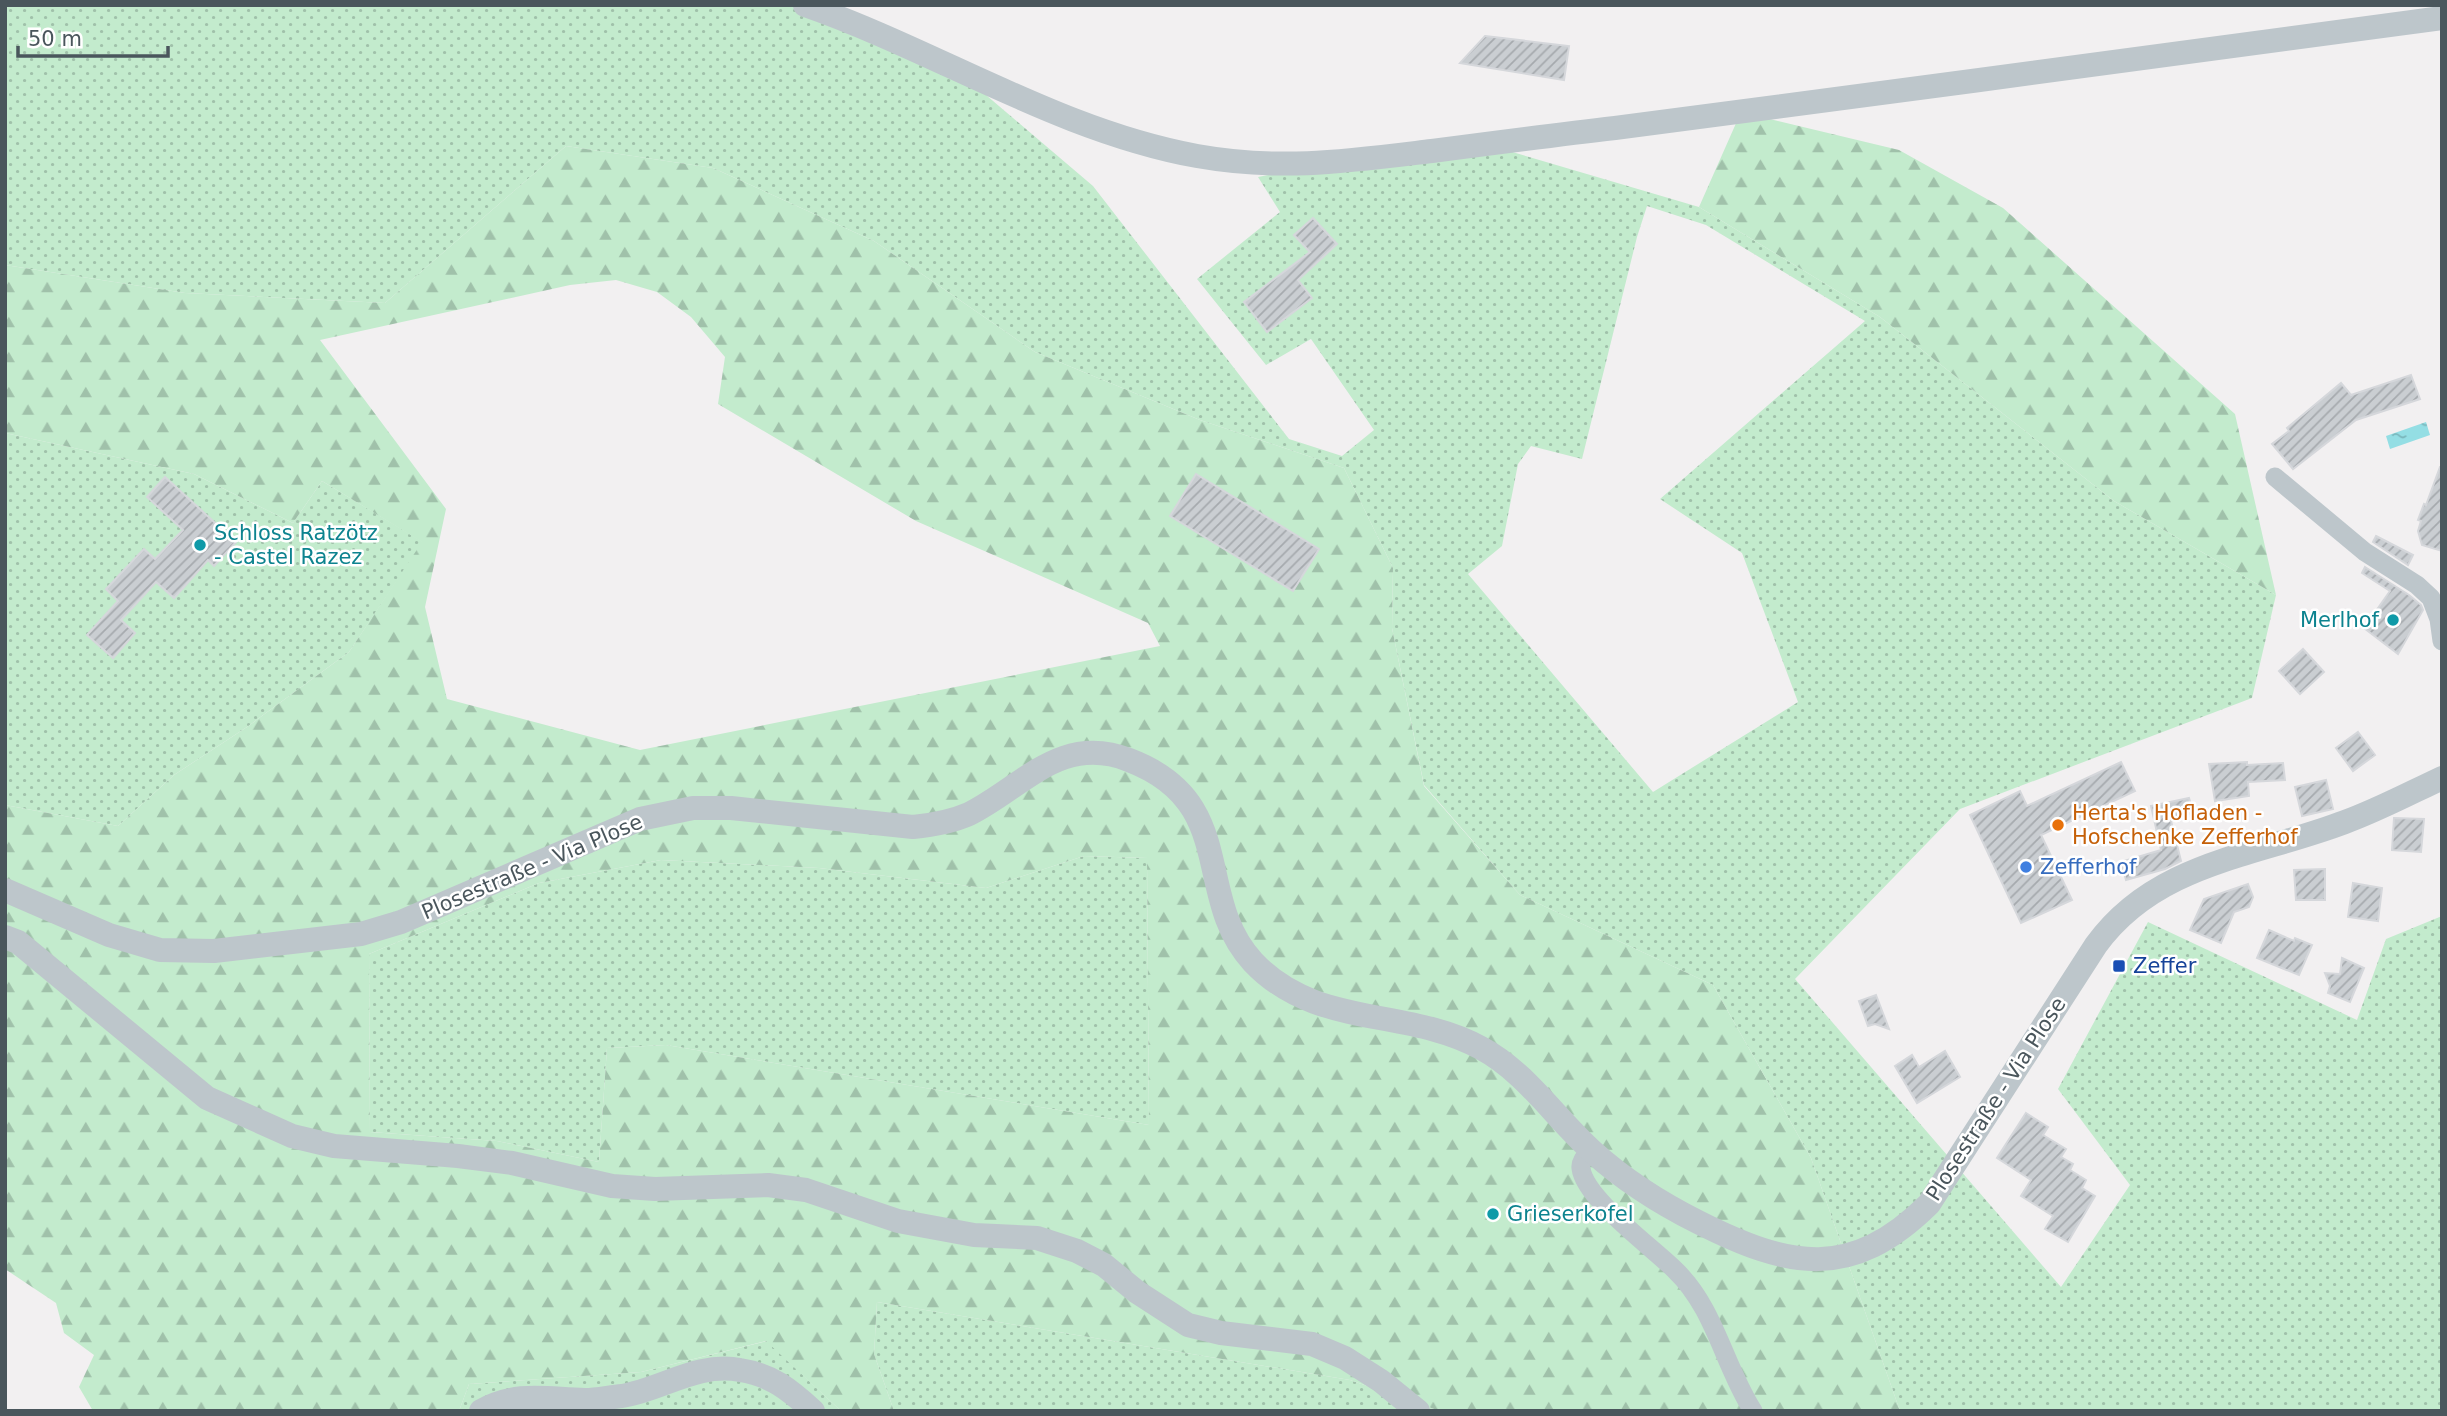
<svg xmlns="http://www.w3.org/2000/svg" width="2447" height="1416" font-family="'DejaVu Sans',sans-serif">
  <defs>
    <pattern id="green-dots" width="8" height="8" patternUnits="userSpaceOnUse" patternTransform="scale(1.75)"><rect width="8" height="8" fill="#c3ebcd"/><path d="M2 2h.1M6 6h.1" fill="none" stroke="#a0c1aa" stroke-width="1.8" stroke-linecap="round"/></pattern>
    <pattern id="forest-firs" width="22" height="20" patternUnits="userSpaceOnUse" patternTransform="scale(1.75)"><rect width="22" height="20" fill="#c3ebcd"/><path d="M5 1l3.5 6h-7zM16 11l3.5 6h-7z" fill="#a0c1aa"/></pattern>
    <pattern id="water-ripples" width="26" height="14" patternUnits="userSpaceOnUse" patternTransform="scale(1.75)"><rect width="26" height="14" fill="#94dee4"/><path d="M2 4q2-2 4 0t4 0M15 11q2-2 4 0t4 0" fill="none" stroke="#7bb7bc"/></pattern>
    <pattern id="building-hatch" width="6" height="6" patternUnits="userSpaceOnUse" patternTransform="scale(1.75)"><rect width="6" height="6" fill="#caced2"/><path d="M-1 1l2-2M0 6l6-6M5 7l2-2" fill="none" stroke="#a6aaae"/></pattern>
  </defs>
  <rect width="100%" height="100%" fill="#f2f0f1"/>
  <g fill="url(#green-dots)" fill-rule="evenodd">
    <path d="M5 5H805L952 66 1093 186 1289 439 1342 456 1374 430 1311 339 1266 365 1197 279 1280 212 1258 177 1458 136 1699 207 1880 317 2114 501 2276 595 2252 698 1960 809 1795 979 2061 1287 2130 1185 2058 1089 2148 922 2357 1020 2386 939 2442 916V1411H1900L1811 1158 1713 985 1520 895 1424 785 1392 628 1393 568 1344 468 1200 420 1035 352 874 241 713 168 566 146 385 303 185 293 5 265ZM1647 206 1706 225 1865 321 1660 499 1742 553 1798 702 1653 792 1468 574 1502 546 1518 464 1531 446 1582 459 1637 237Z"/>
    <path d="M5 433 194 474 293 523 322 481 423 542 349 652 247 727 174 775 118 826 5 805Z"/>
    <path d="M1084 856 1147 858 1149 1125 666 1045 607 1048 599 1162 497 1141 370 1132 369 954 539 883 661 860 819 868 986 888Z"/>
    <path d="M877 1302 1350 1380 1440 1411H894L874 1354Z"/>
    <path d="M767 1341 841 1411H459L469 1384 641 1372Z"/>
  </g>
  <g fill="url(#forest-firs)" fill-rule="evenodd">
    <path d="M1741 112 1899 150 2003 208 2235 414 2276 595 2114 501 1880 317 1699 207Z"/>
    <path d="M566 146 713 168 874 241 1035 352 1200 420 1344 468 1393 568 1392 628 1424 786 1520 895 1713 985 1811 1158 1900 1411H1440L1350 1380 877 1302 874 1354 894 1411H841L766 1341 641 1372 469 1384 459 1411H93L79 1387 94 1355 64 1333 56 1303 5 1269V805L118 826 174 775 247 727 349 652 422 542 322 481 293 523 194 474 5 433V265L185 293 385 303ZM616 280 657 292 691 317 725 357 718 404 916 521 1148 623 1160 646 640 750 447 699 425 607 446 509 320 340 570 285ZM1084 856 1147 858 1149 1125 666 1045 607 1048 599 1162 497 1141 370 1132 369 954 539 883 661 860 819 868 986 888Z"/>
  </g>
  <path fill="url(#water-ripples)" d="M2426 422 2430 435 2390 449 2386 436Z"/>
  <g fill="url(#building-hatch)" stroke="#d5d7db" stroke-width="2">
    <path d="M1485 36 1569 46 1564 80 1460 63Z"/>
    <path d="M1313 218 1337 244 1298 280 1312 298 1267 332 1244 302 1310 252 1294 235Z"/>
    <path d="M2411 375 2420 399 2356 420 2293 469 2272 444 2289 431 2287 428 2341 383 2351 395Z"/>
    <path d="M2440 467H2442V551L2422 545 2418 531 2421 521 2418 520 2424 504 2426 505Z"/>
    <path d="M1196 474 1319 549 1293 591 1170 516Z"/>
    <path d="M165 477 236 542 214 566 208 560 174 598 156 582 121 620 135 633 113 658 87 635 118 601 106 589 144 549 155 559 183 530 147 497Z"/>
    <path d="M2376 536 2413 555 2408 565 2373 542Z"/>
    <path d="M2365 567 2409 595 2421 605 2423 610 2398 654 2364 628 2390 591 2362 573Z"/>
    <path d="M2303 649 2324 672 2300 694 2279 671Z"/>
    <path d="M2358 732 2375 755 2353 771 2336 748Z"/>
    <path d="M2121 762 2135 791 2041 835 2072 900 2021 923 1970 815 2020 791 2027 806Z"/>
    <path d="M2247 762V765L2283 763 2285 780 2248 782 2249 796 2215 801 2209 764Z"/>
    <path d="M2326 780 2333 809 2302 816 2295 787Z"/>
    <path d="M2189 798 2194 815 2171 821 2181 861 2165 869 2126 880 2121 862 2161 850 2151 806Z"/>
    <path d="M2394 818 2424 819 2421 852 2392 850Z"/>
    <path d="M2325 869V900H2296L2294 870Z"/>
    <path d="M2353 883 2382 888 2378 921 2348 917Z"/>
    <path d="M2248 884 2253 897 2249 907 2234 912 2221 943 2190 930 2204 899Z"/>
    <path d="M2269 930 2294 941 2295 938 2312 945 2299 975 2257 958Z"/>
    <path d="M2342 958 2364 968 2350 1002 2328 993 2330 986 2325 973 2340 974Z"/>
    <path d="M1876 995 1889 1029 1875 1024 1868 1026 1859 1001Z"/>
    <path d="M1945 1051 1960 1077 1917 1103 1895 1066 1912 1055 1919 1067Z"/>
    <path d="M2026 1113 2048 1127 2043 1135 2066 1149 2061 1157 2073 1164 2070 1170 2086 1180 2082 1188 2095 1196 2068 1242 2045 1229 2053 1216 2021 1196 2031 1180 1997 1158Z"/>
  </g>
  <g fill="none" stroke-linecap="round" stroke-linejoin="round">
    <g stroke="#bdc6cb" stroke-width="19">
      <path d="M2275 477 2365 552 2417 585 2431 598 2439 619 2442 641"/>
      <path d="M1591 1150C1586 1156 1580 1161 1581 1168 1584 1198 1653 1248 1675 1270 1715 1308 1724 1366 1753 1411"/>
    </g>
    <g stroke="#bdc6cb" stroke-width="24">
      <path d="M805 5C937 51 1059 131 1197 156 1281 171 1349 161 1432 151 1493 143 1554 135 1615 128 1891 93 2166 54 2442 18"/>
      <path d="M5 890 109 935 160 950 214 951 361 934 401 922 640 819 693 808H731L913 827C933 825 951 822 969 814 1023 787 1061 733 1129 760 1240 802 1192 896 1253 962 1316 1029 1406 1007 1481 1048 1526 1072 1555 1118 1593 1152 1624 1180 1660 1203 1698 1222 1789 1268 1851 1281 1929 1204L2096 945C2156 862 2256 856 2345 822 2378 810 2410 793 2442 778"/>
      <path d="M5 937 18 942 207 1098 292 1136 334 1146 458 1156 512 1163 612 1186 655 1189 768 1185 806 1190 898 1221 974 1235 1037 1238 1077 1251 1104 1265 1137 1292 1188 1325 1221 1333 1312 1344 1345 1358 1381 1381 1418 1411"/>
      <path d="M481 1411C518 1391 545 1399 585 1400 596 1400 610 1397 622 1396 661 1390 697 1362 740 1370 772 1375 790 1390 813 1411"/>
    </g>
  </g>
  <g fill="#0f9aa8" stroke="#fff" stroke-width="2.5">
    <circle cx="200" cy="545" r="7"/>
    <circle cx="2393" cy="620" r="7"/>
    <circle cx="1493" cy="1214" r="7"/>
  </g>
  <circle fill="#e8710a" stroke="#fff" stroke-width="2.5" cx="2058" cy="825" r="7"/>
  <circle fill="#3f7fe0" stroke="#fff" stroke-width="2.5" cx="2026" cy="867" r="7"/>
  <rect fill="#1a4fb4" stroke="#fff" stroke-width="2.5" x="2112" y="959" width="14" height="14" rx="3.5"/>
  <g text-anchor="middle" stroke-width="5" stroke-linejoin="round" paint-order="stroke">
    <g font-size="21" fill="#0d838f" stroke="#fff" text-anchor="start">
      <text x="214" y="540">Schloss Ratzötz<tspan x="214" dy="24">- Castel Razez</tspan></text>
      <text x="2379" y="627" text-anchor="end">Merlhof</text>
      <text x="1507" y="1221">Grieserkofel</text>
    </g>
    <g font-size="21" fill="#c56008" stroke="#fff" text-anchor="start">
      <text x="2072" y="820">Herta's Hofladen -<tspan x="2072" dy="24">Hofschenke Zefferhof</tspan></text>
    </g>
    <g font-size="21" fill="#4a565c" stroke="#fff">
      <text transform="translate(532 867) rotate(-23)" y="7">Plosestraße - Via Plose</text>
      <text transform="translate(1996 1099) rotate(-57)" y="7">Plosestraße - Via Plose</text>
    </g>
    <g font-size="21" fill="#366cbe" stroke="#fff" text-anchor="start">
      <text x="2040" y="874">Zefferhof</text>
    </g>
    <g font-size="21" fill="#164399" stroke="#fff" text-anchor="start">
      <text x="2133" y="973">Zeffer</text>
    </g>
  </g>
  <rect width="2447" height="1416" fill="none" stroke="#4a565c" stroke-width="14"/>
  <path d="M18 46v10h150v-10" fill="none" stroke="#4a565c" stroke-width="3.5"/>
  <text x="28" y="46" font-size="21" fill="#4a565c" stroke="#ffffff" stroke-width="5" paint-order="stroke">50 m</text>
</svg>
